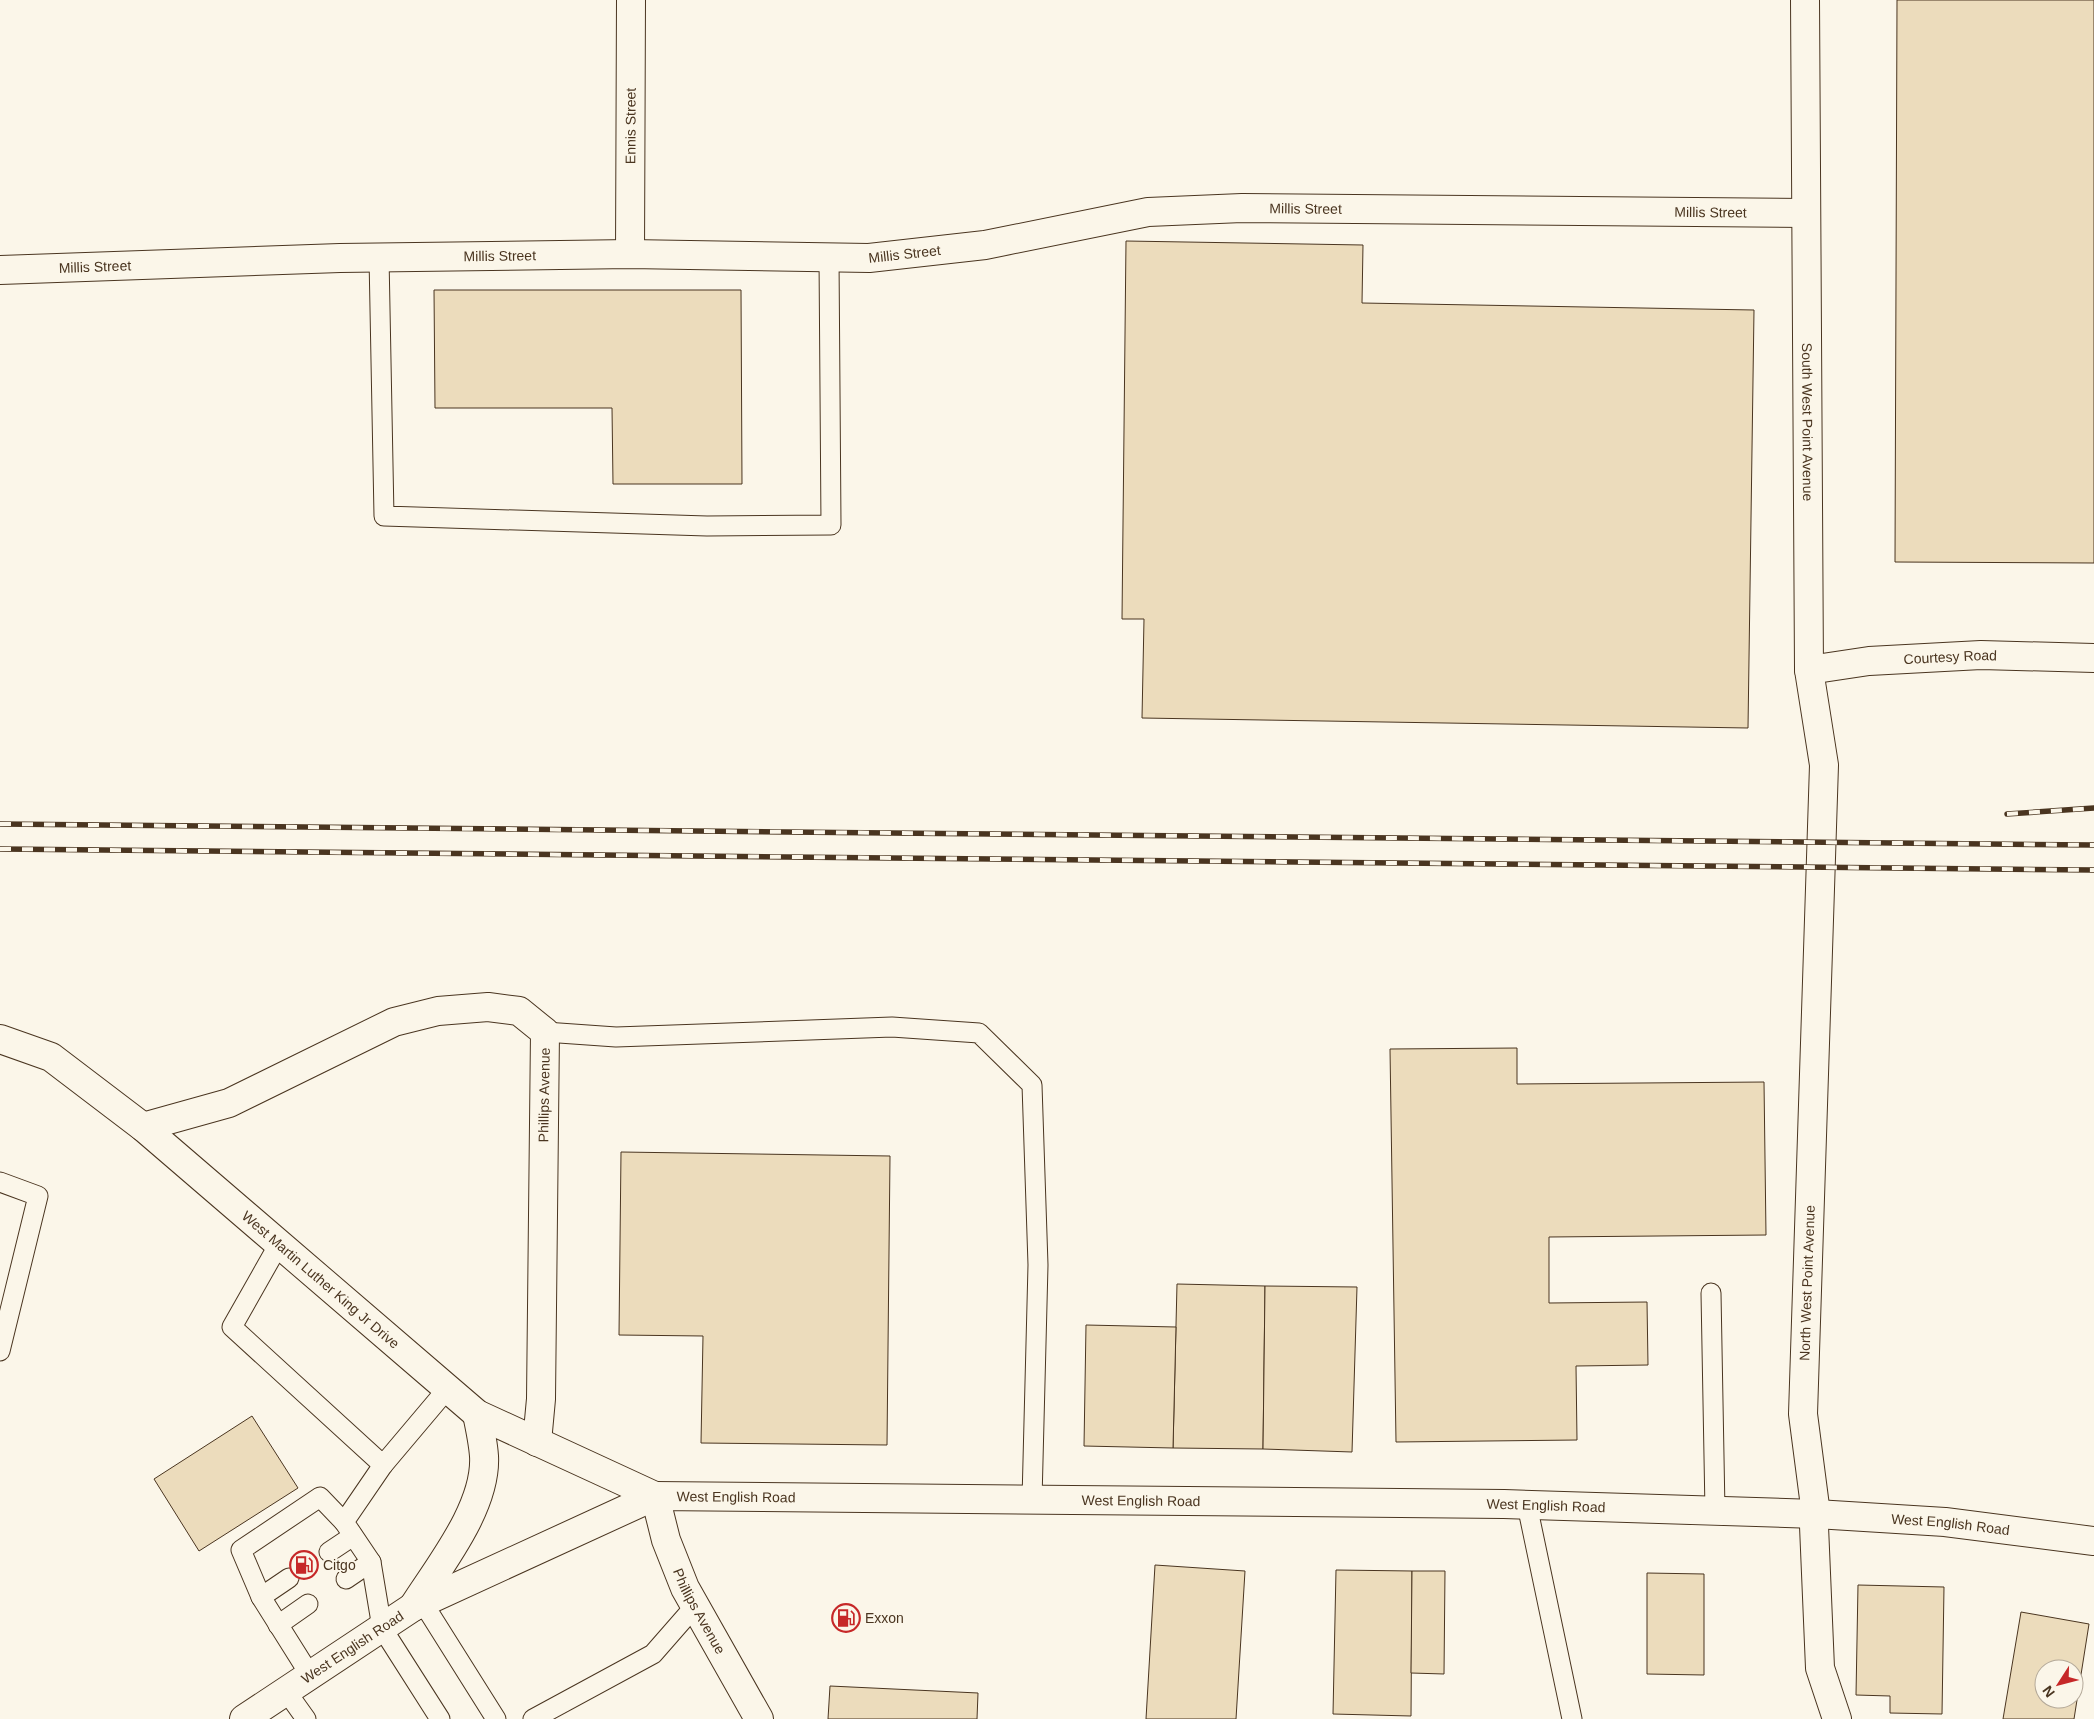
<svg xmlns="http://www.w3.org/2000/svg" width="2094" height="1719" font-family="Arial,sans-serif">
  <rect width="100%" height="100%" fill="#fbf6e9"/>
  <g fill="#ecdcbc" stroke="#4a3520" fill-rule="evenodd">
    <path d="M1897 0H2094V563L1895 562Z"/>
    <path d="M1126 241 1363 245 1362 303 1754 310 1748 728 1142 718 1144 619H1122Z"/>
    <path d="M434 290H741L742 484H613L612 408H435Z"/>
    <path d="M1517 1048V1084L1764 1082 1766 1235 1549 1237V1303L1647 1302 1648 1365 1576 1366 1577 1440 1396 1442 1390 1049Z"/>
    <path d="M621 1152 890 1156 887 1445 701 1443 703 1336 619 1335Z"/>
    <path d="M1177 1284 1265 1286 1263 1449 1173 1448Z"/>
    <path d="M1265 1286 1357 1287 1352 1452 1263 1449Z"/>
    <path d="M1086 1325 1176 1327 1173 1448 1084 1446Z"/>
    <path d="M252 1416 298 1488 199 1551 154 1479Z"/>
    <path d="M1155 1565 1245 1571 1236 1719H1146Z"/>
    <path d="M1336 1570 1412 1571 1411 1716 1333 1714Z"/>
    <path d="M1412 1571H1445L1444 1674 1411 1673Z"/>
    <path d="M1647 1573 1704 1574V1675L1647 1674Z"/>
    <path d="M1858 1585 1944 1587 1942 1714 1890 1713V1696L1856 1695Z"/>
    <path d="M2021 1612 2089 1624 2074 1719H2003ZM2044 1669H2074V1699H2044Z"/>
    <path d="M830 1686 978 1693 977 1719H828Z"/>
  </g>
  <g fill="none" stroke-linecap="round" stroke-linejoin="round">
    <defs>
      <g id="lane">
        <path d="M379 257 384 516 707 526 831 525 829 257"/>
        <path d="M545 1032 616 1037 892 1027 979 1033 1032 1085 1038 1265 1032 1500"/>
        <path d="M0 1182 38 1196 0 1351"/>
        <path d="M279 1244 232 1327 383 1465 448 1388"/>
        <path d="M1711 1293 1715 1511"/>
        <path d="M383 1465 344 1522 371 1562 382 1628 440 1719"/>
        <path d="M1527 1505 1572 1719"/>
        <path d="M329 1552 353 1536"/>
        <path d="M346 1579 371 1562"/>
        <path d="M261 1597 289 1578"/>
        <path d="M423 1603 496 1719"/>
        <path d="M278 1625 308 1604"/>
        <path d="M310 1675 261 1597 241 1550 320 1497 344 1522"/>
        <path d="M286 1691 306 1719"/>
        <path d="M533 1719 653 1654 695 1606"/>
      </g>
      <g id="street">
        <path id="s1" d="M1805 0 1809 670 1824 765 1803 1414 1816 1514 1814 1526 1820 1668 1837 1719"/>
        <path id="s2" d="M630 254 631 0"/>
        <path id="s3" d="M0 270 340 258 630 254 869 258 985 245 1148 212 1242 208 1806 213"/>
        <path id="s4" d="M1809 670 1869 661 1981 655 2094 658"/>
        <path d="M143 1127 229 1103 394 1022 438 1011 488 1007 519 1011 545 1032 541 1399 537 1442"/>
      </g>
      <g id="secondary">
        <path id="s5" d="M0 1039 51 1057 143 1127 477 1414 655 1496"/>
        <path id="s6" d="M655 1496 666 1540 685 1588 759 1719"/>
        <path d="M413 1607C439 1566 487 1507 484 1456 483 1442 480 1428 477 1414"/>
        <path id="s7" d="M244 1719 413 1607 655 1496 1504 1504 1816 1514 1945 1522 2094 1541"/>
      </g>
    </defs>
    <use href="#lane" stroke="#4a3520" stroke-width="21"/>
    <use href="#street" stroke="#4a3520" stroke-width="30"/>
    <use href="#secondary" stroke="#4a3520" stroke-width="30"/>
    <use href="#lane" stroke="#fbf6e9" stroke-width="19"/>
    <use href="#street" stroke="#fbf6e9" stroke-width="28"/>
    <use href="#secondary" stroke="#fbf6e9" stroke-width="28"/>
    <defs>
      <g id="rail">
        <path d="M2007 814 2094 808"/>
        <path d="M0 824 2094 845"/>
        <path d="M0 849 2094 870"/>
      </g>
    </defs>
    <use href="#rail" stroke="#4a3520" stroke-width="5.5"/>
    <use href="#rail" stroke="#fbf6e9" stroke-width="4" stroke-dasharray="11" stroke-linecap="butt"/>
  </g>
  <defs>
    <symbol id="fuel-ring" viewBox="-11 -11 22 22"><circle r="9.5" fill="#fbf6e9" stroke="#c62828" stroke-width="1.5"/><path d="M-5.5-6h7V0h2V4h1.3V-2.5L3-4.5l.8-.8L6-3V5H2.5V1h-1V6h-7ZM-4.2-4.7v3.2H.2V-4.7Z" fill="#c62828"/></symbol>
  </defs>
  <g fill-rule="evenodd">
    <use href="#fuel-ring" x="288" y="1549" width="32" height="32"/>
    <use href="#fuel-ring" x="830" y="1602" width="32" height="32"/>
  </g>
  <g text-anchor="middle" stroke-width="4" stroke-linejoin="round" paint-order="stroke">
    <g font-size="14" fill="#4a3520" stroke="#fbf6e9">
      <text dy="5" stroke="none"><textPath href="#s2" startOffset="128">Ennis Street</textPath></text>
      <text dy="5" stroke="none"><textPath href="#s3" startOffset="1310">Millis Street</textPath></text>
      <text dy="5" stroke="none"><textPath href="#s3" startOffset="1715">Millis Street</textPath></text>
      <text dy="5" stroke="none"><textPath href="#s3" startOffset="905">Millis Street</textPath></text>
      <text dy="5" stroke="none"><textPath href="#s3" startOffset="500">Millis Street</textPath></text>
      <text dy="5" stroke="none"><textPath href="#s3" startOffset="95">Millis Street</textPath></text>
      <text dy="5" stroke="none"><textPath href="#s1" startOffset="422">South West Point Avenue</textPath></text>
      <text dy="5" stroke="none"><textPath href="#s4" startOffset="142">Courtesy Road</textPath></text>
      <text transform="translate(544 1095) rotate(-89)" y="5">Phillips Avenue</text>
      <text dy="5" stroke="none"><textPath href="#s5" startOffset="404">West Martin Luther King Jr Drive</textPath></text>
      <text transform="translate(1807 1283) rotate(-88)" y="5">North West Point Avenue</text>
      <text dy="5" stroke="none"><textPath href="#s7" startOffset="550">West English Road</textPath></text>
      <text dy="5" stroke="none"><textPath href="#s7" startOffset="955">West English Road</textPath></text>
      <text dy="5" stroke="none"><textPath href="#s7" startOffset="1360">West English Road</textPath></text>
      <text dy="5" stroke="none"><textPath href="#s7" startOffset="1765">West English Road</textPath></text>
      <text dy="5" stroke="none"><textPath href="#s6" startOffset="124">Phillips Avenue</textPath></text>
      <text dy="5" stroke="none"><textPath href="#s7" startOffset="130">West English Road</textPath></text>
    </g>
    <g font-size="14" fill="#4a3520" stroke="#fbf6e9" text-anchor="start">
      <text x="323" y="1570">Citgo</text>
      <text x="865" y="1623">Exxon</text>
    </g>
  </g>
  <g transform="translate(2059 1684) rotate(234)"><circle r="24" fill="#fbf6e9" stroke="#b4a999"/>
  <path d="M0-4L9 19L0 12L-9 19Z" fill="#c62828"/>
  <text y="-8" font-size="14" font-weight="bold" text-anchor="middle" fill="#4a3520">N</text>
  </g>
</svg>
